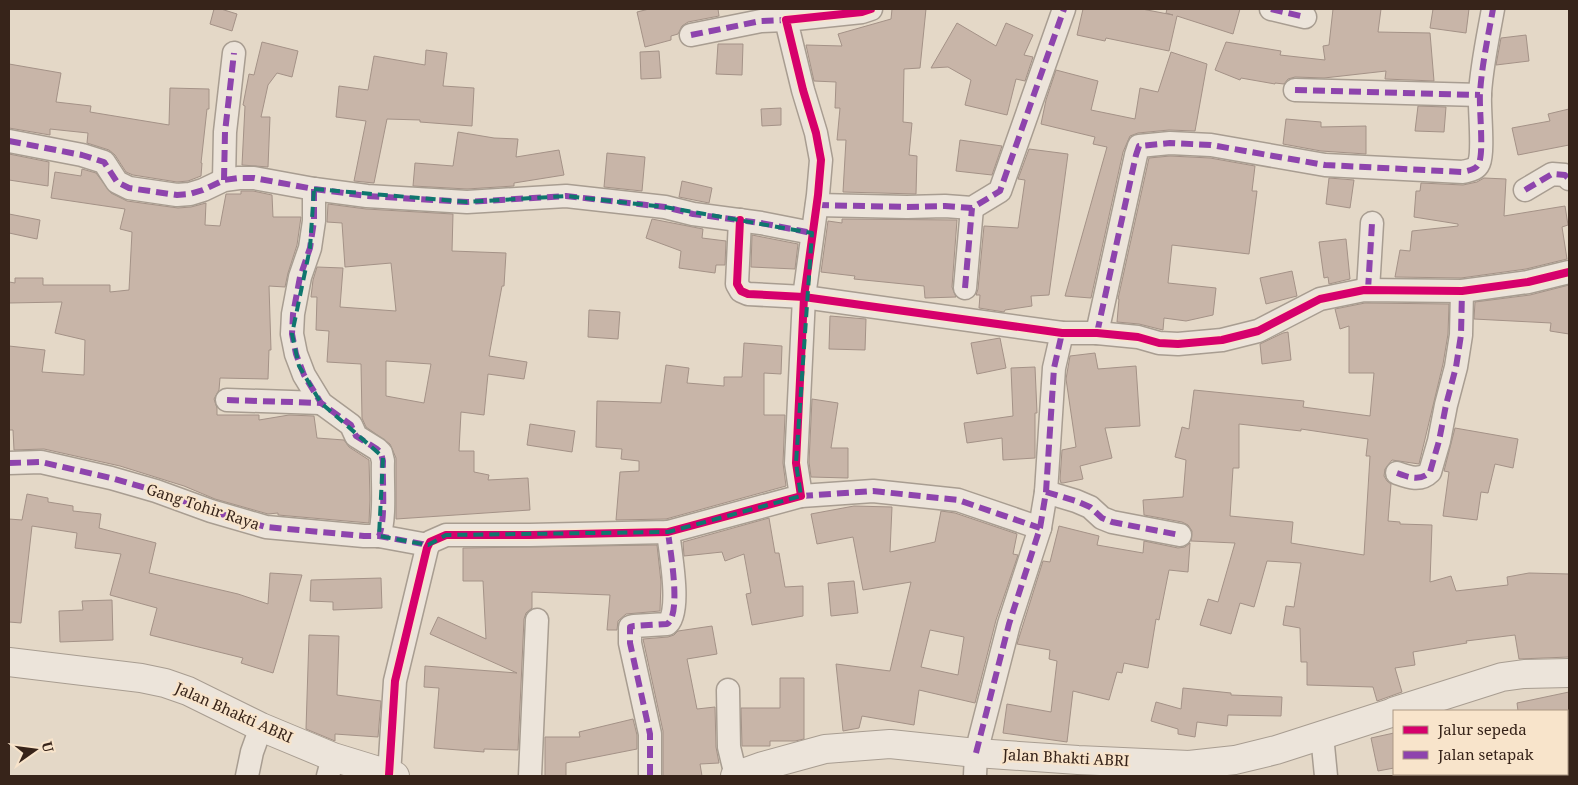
<svg xmlns="http://www.w3.org/2000/svg" width="1578" height="785" font-family="'Noto Serif',serif">
  <rect width="100%" height="100%" fill="#e4d8c7"/>
  <g fill="#c8b5a8" stroke="#a49287" fill-rule="evenodd">
    <path d="M214 9H221L237 14 232 31 210 24Z"/>
    <path d="M649 9H718L719 16 688 22 682 26 678 34 671 36V40L645 47 637 12Z"/>
    <path d="M892 9H926L920 68 904 69 903 122 912 123 909 155 917 156 916 194 843 192 846 140H837L840 108H835L836 82 814 81 806 45 842 46 838 34 891 19Z"/>
    <path d="M1083 9H1142L1173 15 1166 13 1167 9H1240L1233 34 1177 16 1169 51 1106 38 1105 41 1077 35Z"/>
    <path d="M1333 9H1381L1378 32 1430 33 1434 81 1385 79 1386 71 1324 78 1295 77 1288 79 1284 84 1275 83V84L1241 78 1240 80 1215 70 1226 42 1281 51 1280 55 1325 60 1323 46 1329 45Z"/>
    <path d="M1433 9H1469L1466 33 1430 28Z"/>
    <path d="M957 23 996 46 1006 23 1033 35 1024 55 1033 57 1025 81 1016 79 1007 115 965 105 971 80 948 67 931 68Z"/>
    <path d="M1526 35 1529 61 1496 65 1501 38Z"/>
    <path d="M262 42 298 51 292 77 277 73 268 85 261 117H270L268 167 242 165 245 106 243 105 249 74 254 75Z"/>
    <path d="M718 44H743L742 75 716 74Z"/>
    <path d="M426 50 447 53 443 86 474 88 472 126 420 122V120L387 119 374 183 354 181 366 121 336 117 339 86 368 90 374 56 425 65Z"/>
    <path d="M659 51 661 78 641 79 640 52Z"/>
    <path d="M1171 52 1207 64 1195 131 1169 130 1138 133 1130 136 1123 152 1091 298 1065 296 1107 147 1093 144 1095 137 1041 124 1046 100 1056 70 1098 81 1091 110 1135 119 1140 88 1158 92Z"/>
    <path d="M9 64 61 73 56 102 91 106 90 112 169 125 170 88 209 89V109H207L201 163H202L201 176 188 181 177 182 133 175 126 172 115 155 109 150 87 143 88 133 50 129V135L9 128Z"/>
    <path d="M1418 106 1446 107 1444 132 1415 131Z"/>
    <path d="M781 108V125L762 126 761 109Z"/>
    <path d="M1569 109V145L1518 155 1512 128 1550 121 1548 114Z"/>
    <path d="M1286 119 1321 122V127L1366 126V154L1321 151 1283 144Z"/>
    <path d="M458 132 494 138 518 139 516 157 559 150 564 175 514 183V186L467 189 413 186 415 163 453 166Z"/>
    <path d="M960 140 1002 146 992 175 956 171Z"/>
    <path d="M1029 149 1068 154 1049 295 1031 296 1032 306 1005 310 1004 312 979 308 980 295H976L978 289 984 226 1018 228 1025 180 1018 179Z"/>
    <path d="M607 153 645 157 642 191 604 187Z"/>
    <path d="M9 154 49 162 48 186 9 180Z"/>
    <path d="M1170 156 1210 158 1255 166 1252 191H1257L1249 254 1172 245 1168 283 1216 288 1213 315 1186 321 1164 318 1163 330 1139 324 1117 322 1119 299H1118L1149 158Z"/>
    <path d="M82 169 96 173 111 193 127 201 178 208 191 207 206 203 205 225 220 226 226 194H241V191H253L272 195 273 217H301L297 245 288 273 285 287 269 286 271 350H269L268 379 220 378 219 390 214 399 217 408V415H259V420L289 415 314 416 317 438 344 440 349 447 369 460 370 499 369 523 278 515V513L268 514 215 499 184 486 120 466 44 449 14 450 13 430H9V346L45 350 42 372 84 375 85 340 55 333 62 302 9 303V282L15 283V278H43V285H110V292L129 290 132 232 120 229 125 209 51 198 55 172 81 176Z"/>
    <path d="M1329 178 1354 180 1350 208 1326 204Z"/>
    <path d="M1484 178 1506 179 1504 216 1565 206 1568 225 1562 227 1567 259 1526 269 1461 278 1395 277 1400 250 1410 251 1412 231 1458 226V224L1414 217 1416 191H1420L1421 183 1463 185 1477 182Z"/>
    <path d="M682 181 712 188 709 203 679 197Z"/>
    <path d="M328 204 366 209 453 214 452 251 506 253 504 286H502L489 356 527 362 524 379 488 374 484 415 461 412 459 451H474V472L489 475 488 480 528 478 530 510 396 519V458L390 444 366 427 362 418 361 364 327 362 329 331 316 330 317 297H311L313 280 317 267 343 268 340 307 396 311 391 263 345 267 342 223 327 222ZM386 361 431 364 424 403 386 396Z"/>
    <path d="M9 214 40 220 37 239 9 233Z"/>
    <path d="M652 219 703 229 702 238 726 241 725 265H716L715 273 679 268 681 251 646 238Z"/>
    <path d="M842 219 957 220 952 287 956 297 925 298 924 286 854 279 855 276 821 272 828 221 842 223Z"/>
    <path d="M752 235 798 244 795 269 751 267Z"/>
    <path d="M1346 239 1350 279 1329 284 1328 277 1324 278 1319 242Z"/>
    <path d="M1292 271 1297 296 1266 304 1260 278Z"/>
    <path d="M1569 285V334L1550 331 1551 323 1474 319 1475 302 1530 295Z"/>
    <path d="M1365 303 1449 304 1448 334 1443 364 1419 464 1392 460 1385 469 1384 476 1387 481 1391 484 1388 521 1400 522V524L1432 525 1430 582 1451 576 1456 591 1508 585 1507 577 1529 573 1569 574V657L1519 659 1515 635 1466 641 1467 643 1413 652 1415 665 1395 668 1402 692 1377 701 1373 687 1307 685V662H1301L1300 628 1283 625 1286 606 1294 607 1301 563 1267 561 1254 607 1240 603 1231 634 1200 625 1208 599 1218 602 1235 543 1191 541 1192 531 1188 525 1182 522 1144 515 1143 500 1183 497 1186 460 1175 457 1182 427 1189 429 1194 390 1304 401 1303 407 1370 416 1374 373H1349V326L1340 329 1335 309ZM1239 424 1301 431V429L1368 439 1366 456H1370L1364 555 1291 543 1293 522 1230 516 1233 468H1239Z"/>
    <path d="M589 310 620 312 618 339 588 337Z"/>
    <path d="M830 316 866 319 865 350 829 349Z"/>
    <path d="M1288 332 1291 360 1262 364 1260 344 1283 333Z"/>
    <path d="M1000 338 1006 368 977 374 971 343Z"/>
    <path d="M744 343 782 346 781 374 764 373V415H785L783 463 786 486 666 519 616 520 620 472 639 471V461L621 459 622 449 596 447 597 401 661 403 666 365 689 368 687 383 724 386V377H742Z"/>
    <path d="M1095 353 1098 369 1136 366 1140 426 1105 428 1112 458 1080 466 1083 479 1063 483H1061L1060 479 1062 450 1076 447 1066 379 1070 356Z"/>
    <path d="M1035 367 1037 413H1035V458L1003 460 1002 438 967 443 964 423 1013 416 1011 368Z"/>
    <path d="M812 399 838 403 831 448H848V478L811 477 809 462Z"/>
    <path d="M530 424 575 431 572 452 527 445Z"/>
    <path d="M1455 428 1518 439 1513 468 1495 464 1488 493 1481 492 1477 520 1443 516 1449 472 1444 471Z"/>
    <path d="M27 494 48 498V502L73 506V511L101 514 99 528 156 543 149 573 238 594 268 604 270 573 302 575 273 673 241 663 243 658 150 635 157 608 110 595 121 554 75 548 77 533 32 526 21 623 9 622V519L22 520Z"/>
    <path d="M854 506 892 507 890 552 935 542 941 511 955 513 1017 534 1013 554 1018 555 996 620 975 703 919 690 914 725 862 716 859 728 843 731 836 664 890 671 911 582 863 590 853 537 817 544 811 514ZM930 630 964 637 958 675 921 667Z"/>
    <path d="M769 518 775 553H779L785 587 803 586V616L752 625 746 594 751 593 744 554 725 561 722 552 684 556 683 542Z"/>
    <path d="M1059 526 1099 536 1097 545 1143 553 1144 541 1178 548 1185 547 1190 543 1188 572 1169 570 1159 620 1156 619 1148 668 1124 663 1122 673 1117 672 1109 700 1073 691 1067 742 1003 733 1007 704 1051 712 1057 661 1049 659 1050 650 1017 644 1043 561 1050 562Z"/>
    <path d="M657 545 661 582 660 611 626 614 618 621 617 630H607L610 595 532 592V608L526 613 524 619 518 750 484 749V752L434 748 439 688 424 687 425 666 517 673 430 634 438 617 486 639 483 581H463V548Z"/>
    <path d="M381 578 382 608 333 610V602L310 601 311 580Z"/>
    <path d="M854 581 858 613 831 616 828 583Z"/>
    <path d="M112 600 113 640 60 642 59 611 83 610 82 601Z"/>
    <path d="M712 626 717 654 687 659 697 709 715 707 716 747 719 763 700 764 702 776H663V731L643 639 668 637 674 635 678 631Z"/>
    <path d="M309 635 339 636 337 695 381 701 378 737 335 734V741L306 729Z"/>
    <path d="M780 678H804V739L795 741H770V746H742L741 708H780Z"/>
    <path d="M1183 688 1231 693V695L1282 697 1281 716 1228 715 1227 726 1197 722 1195 737 1178 734V729L1151 721 1156 702 1181 709Z"/>
    <path d="M1569 692V711H1518L1517 703Z"/>
    <path d="M633 719 637 735V749L566 763V776H545V737H580L579 732Z"/>
    <path d="M1394 733V768L1378 771 1371 738Z"/>
  </g>
  <g fill="none" stroke-linecap="round" stroke-linejoin="round">
    <defs>
      <g id="minor">
        <path d="M1271 9 1305 17"/>
        <path d="M691 35 761 21 786 20"/>
        <path d="M1295 90 1480 95"/>
        <path d="M9 141 82 155 104 162 117 182 129 188 177 195 190 194 203 190 224 180 239 178H254L314 189 367 196 467 202 566 196 665 207 693 214 761 223 812 233"/>
        <path d="M224 180 225 132 234 53"/>
        <path d="M314 189V221L310 248 300 277 293 314 292 334 296 354 304 375 321 403 351 425 356 436 377 449 381 453 383 461C382 481 386 518 379 536"/>
        <path d="M1525 190 1552 174 1565 175 1569 179"/>
        <path d="M817 205 907 207 945 206 972 208 1000 191 1064 9"/>
        <path d="M740 220 737 284 741 291 748 294 804 297 1062 333H1097L1138 337 1159 343 1178 344 1222 340 1258 331 1320 299 1364 290 1462 291 1528 282 1569 272"/>
        <path d="M965 288 972 208"/>
        <path d="M1368 290 1372 223"/>
        <path d="M1097 333 1136 155 1139 146 1170 143 1211 145 1325 165 1463 172C1470 170 1476 170 1479 163 1484 151 1479 109 1480 93 1482 64 1488 37 1493 9"/>
        <path d="M227 400 321 403"/>
        <path d="M9 463 41 462 111 478 156 491 211 511 266 527 364 536H379L428 545"/>
        <path d="M1397 473C1408 477 1420 482 1430 472L1439 441 1446 405 1456 367 1461 335 1462 291"/>
        <path d="M1046 492 1076 501 1090 507 1102 518 1112 522 1180 535"/>
        <path d="M801 496 873 491 958 500 1040 528"/>
        <path d="M728 690 729 747 736 776"/>
        <path d="M1322 735 1326 776"/>
        <path d="M389 775 395 681 427 548 430 542 446 535H530L668 532 801 496 796 463 804 297 818 195 821 160 816 133 803 90 786 20 862 12 871 9"/>
        <path d="M247 776 252 752 261 727"/>
        <path d="M328 776 333 757"/>
        <path d="M530 776 537 620"/>
        <path d="M650 776V734L630 643V627L634 626 667 624C682 614 670 550 668 532"/>
        <path d="M975 776 976 753 1009 624 1040 528 1046 492 1054 368 1062 333"/>
      </g>
      <g id="tertiary">
        <path d="M9 662 141 678 165 683 188 691 261 727 333 757 395 776"/>
        <path d="M1395 711 1502 677 1524 674 1569 673"/>
        <path d="M735 776 763 766 825 749 890 744 976 753 1078 760 1189 765 1235 760 1276 750 1394 712"/>
      </g>
    </defs>
    <use href="#minor" stroke="#a89d91" stroke-width="25"/>
    <use href="#tertiary" stroke="#a89d91" stroke-width="30"/>
    <use href="#minor" stroke="#ece4da" stroke-width="22"/>
    <use href="#tertiary" stroke="#ece4da" stroke-width="28"/>
    <g stroke="#8e44ad" stroke-width="6" stroke-dasharray="12 6" stroke-linecap="butt">
      <path d="M1271 9 1305 17"/>
      <path d="M691 35 761 21 786 20"/>
      <path d="M1295 90 1480 95"/>
      <path d="M9 141 82 155 104 162 117 182 129 188 177 195 190 194 203 190 224 180 239 178H254L314 189 367 196 467 202 566 196 665 207 693 214 761 223 812 233"/>
      <path d="M224 180 225 132 234 53"/>
      <path d="M314 189V221L310 248 300 277 293 314 292 334 296 354 304 375 321 403 351 425 356 436 377 449 381 453 383 461C382 481 386 518 379 536"/>
      <path d="M1525 190 1552 174 1565 175 1569 179"/>
      <path d="M817 205 907 207 945 206 972 208 1000 191 1064 9"/>
      <path d="M965 288 972 208"/>
      <path d="M1368 290 1372 223"/>
      <path d="M1097 333 1136 155 1139 146 1170 143 1211 145 1325 165 1463 172C1470 170 1476 170 1479 163 1484 151 1479 109 1480 93 1482 64 1488 37 1493 9"/>
      <path d="M227 400 321 403"/>
      <path d="M9 463 41 462 111 478 156 491 211 511 266 527 364 536H379L428 545"/>
      <path d="M1397 473C1408 477 1420 482 1430 472L1439 441 1446 405 1456 367 1461 335 1462 291"/>
      <path d="M1046 492 1076 501 1090 507 1102 518 1112 522 1180 535"/>
      <path d="M801 496 873 491 958 500 1040 528"/>
      <path d="M976 753 1009 624 1040 528 1046 492 1054 368 1062 333"/>
      <path d="M650 776V734L630 643V627L634 626 667 624C682 614 670 550 668 532"/>
    </g>
    <defs>
      <g id="cycleway">
        <path d="M740 220 737 284 741 291 748 294 804 297 1062 333H1097L1138 337 1159 343 1178 344 1222 340 1258 331 1320 299 1364 290 1462 291 1528 282 1569 272"/>
        <path d="M389 775 395 681 427 548 430 542 446 535H530L668 532 801 496 796 463 804 297 818 195 821 160 816 133 803 90 786 20 862 12 871 9"/>
      </g>
    </defs>
    <use href="#cycleway" stroke="#f8e4cb" stroke-width="11"/>
    <use href="#cycleway" stroke="#d6006c" stroke-width="8"/>
  </g>
  <path fill="none" stroke="#0f766e" stroke-width="4" stroke-dasharray="10 6" stroke-linejoin="round" d="M314 189 467 202 566 196 665 207 812 233 796 463 801 496 668 532 446 535 428 545 379 536 383 457 321 403 299 366 292 334 310 248Z"/>
  <g text-anchor="middle" stroke-width="4.5" stroke-linejoin="round" paint-order="stroke">
    <g font-size="15" fill="#37241a" stroke="#f8e4cb">
      <text transform="translate(203 507) rotate(18)" y="5">Gang Tohir Raya</text>
      <text transform="translate(234 713) rotate(24)" y="5">Jalan Bhakti ABRI</text>
      <text transform="translate(1066 758) rotate(3)" y="5">Jalan Bhakti ABRI</text>
    </g>
  </g>
  <rect width="1578" height="785" fill="none" stroke="#37241a" stroke-width="20"/>
  <rect x="1393" y="710" width="175" height="65" fill="#f8e4cb" stroke="#ab9784"/>
  <rect x="1403" y="726" width="25" height="8" fill="#d6006c" stroke="#ab9784"/>
  <text x="1438" y="735" font-size="15" fill="#37241a">Jalur sepeda</text>
  <rect x="1403" y="751" width="25" height="8" fill="#8e44ad" stroke="#ab9784"/>
  <text x="1438" y="760" font-size="15" fill="#37241a">Jalan setapak</text>
  <g transform="translate(35 750) rotate(76)" stroke="#f8e4cb" stroke-width="4" paint-order="stroke">
  <path d="M0-4L9 19L0 12L-9 19Z" fill="#37241a"/>
  <text y="-8" font-size="14" font-weight="bold" text-anchor="middle" fill="#37241a">U</text>
  </g>
</svg>
